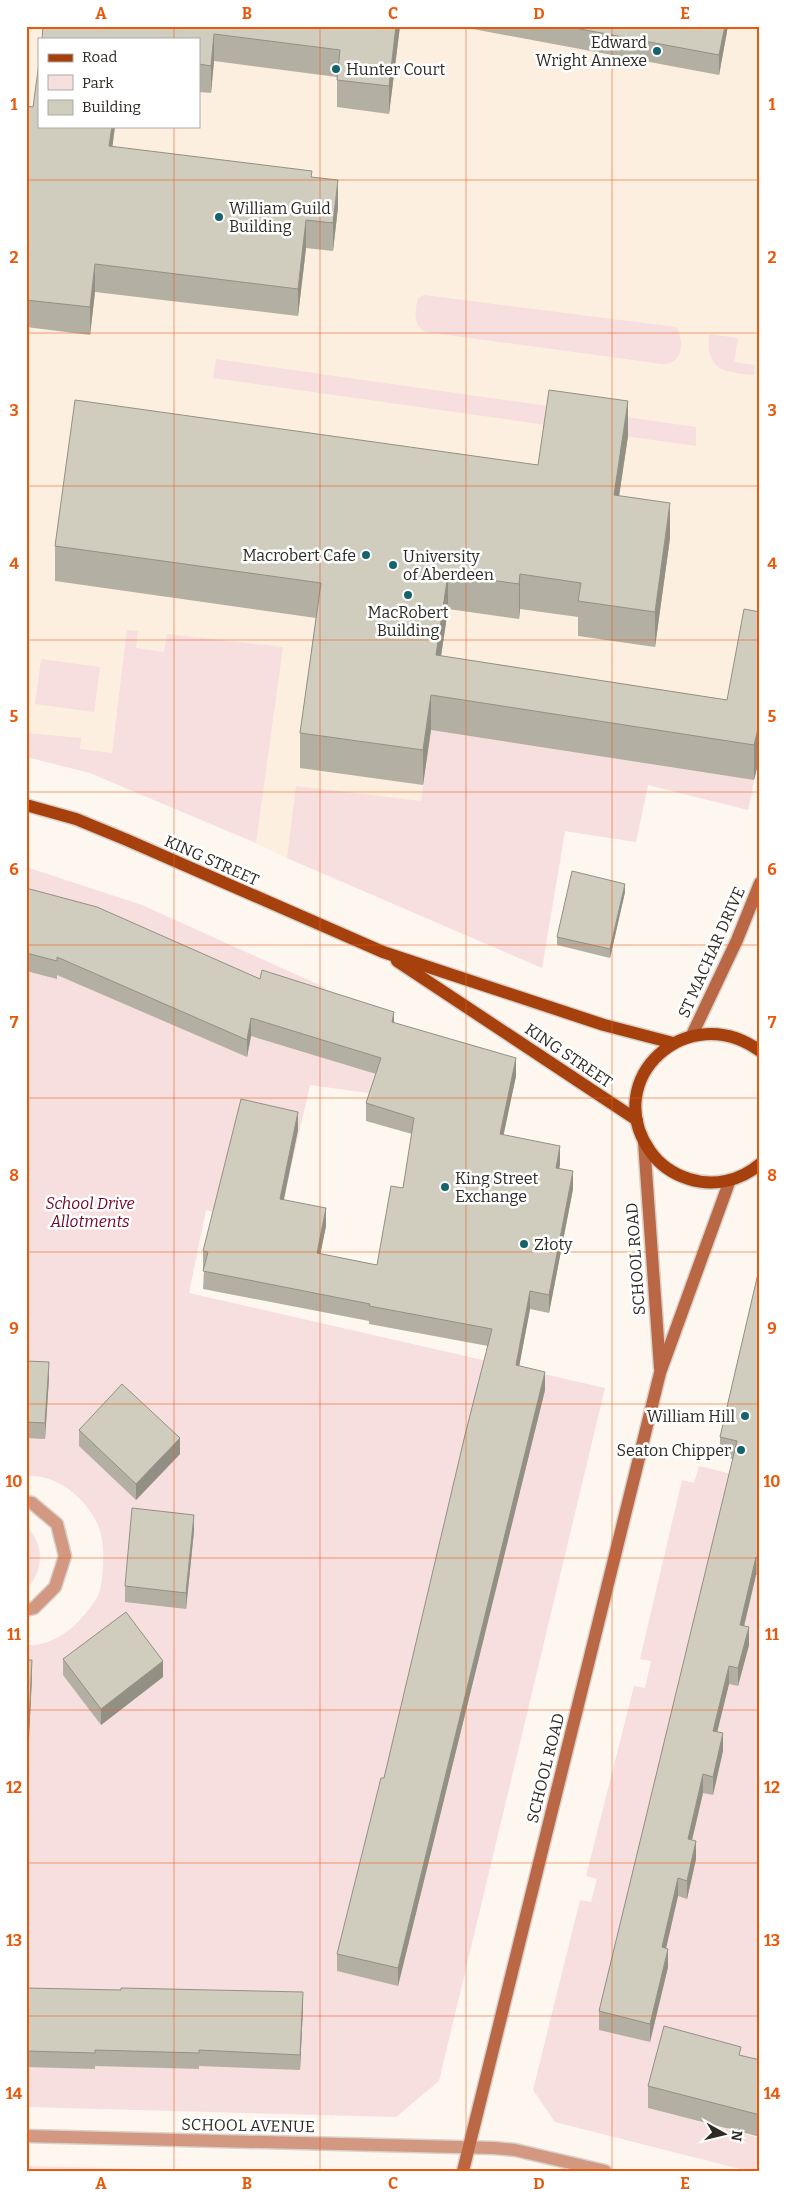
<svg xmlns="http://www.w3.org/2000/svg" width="786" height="2197" font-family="Bitter,serif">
  <rect width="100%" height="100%" fill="#fef7f0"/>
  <path fill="#fcefe0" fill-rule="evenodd" d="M26 26H760L758 372 760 374V756L748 810 648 785 636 842 565 831 542 968 287 858 256 843 90 773 26 756ZM39 39H199V126H39Z"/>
  <g fill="#f7dedf">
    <path d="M424 295 676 327C685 341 683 365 662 364L426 332C412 325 415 311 418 298Z"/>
    <path d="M709 334 738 338 734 362 755 365 754 375C723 372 706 371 709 334Z"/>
    <path d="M216 359 696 427V446L213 378Z"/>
    <path d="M127 630 138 631 136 648 164 652 167 634 283 647 256 843 90 773 26 757V733L81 738 80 749 112 753Z"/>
    <path d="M41 659 100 667 94 712 35 704Z"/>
    <path d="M431 730 754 780 748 810 648 785 636 842 565 831 542 968 287 858 296 786 421 801Z"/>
    <path d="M26 867 142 905 326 988 320 1006 381 1075 375 1094 310 1085 281 1211 273 1225 206 1210 189 1293 605 1388 439 2081 396 2117 26 2107V1645C45 1646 60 1638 74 1626 82 1618 90 1609 96 1599 102 1590 102 1577 103 1566 104 1553 103 1537 98 1525 89 1504 67 1483 45 1478 39 1476 32 1476 26 1476Z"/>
    <path d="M699 1466 760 1481 599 2029 643 2040 703 1793 713 1794 723 1752 713 1749 729 1684 738 1686 749 1645 739 1643 756 1575 760 1576V2082L648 2108 760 2138V2171H748L555 2122 533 2090 580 1900 591 1902 597 1879 586 1876 634 1686 645 1688 651 1661 640 1659 682 1480 694 1483Z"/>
    <path d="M26 1526C45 1544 44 1571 26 1590Z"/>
    <path d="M26 2166 224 2171H26Z"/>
  </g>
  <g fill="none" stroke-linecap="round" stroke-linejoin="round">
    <defs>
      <g id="street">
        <path d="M26 1502 32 1503 57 1524 65 1556 55 1587 34 1608 26 1610"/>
        <path d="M26 2136 494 2148 515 2150 605 2171"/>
      </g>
      <g id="secondary">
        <path d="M692 1035 737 940 760 883"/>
        <path d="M644 1142 660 1368"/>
        <path d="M463 2171 660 1373 730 1180"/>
      </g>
      <g id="primary">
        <path d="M26 805 76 819 127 840 383 952 604 1025 673 1043"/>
        <path d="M397 961 637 1120"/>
        <path d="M760 1051C688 998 600 1079 650 1151 659 1164 673 1174 689 1179 714 1187 740 1181 760 1164"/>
      </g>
    </defs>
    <use href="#street" stroke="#d9d2cb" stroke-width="15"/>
    <use href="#secondary" stroke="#d9d2cb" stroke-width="15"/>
    <use href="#primary" stroke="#d9d2cb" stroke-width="15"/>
    <use href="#street" stroke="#d29881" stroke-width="12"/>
    <use href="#secondary" stroke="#ba6746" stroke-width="12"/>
    <use href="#primary" stroke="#a6410d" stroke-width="12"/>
  </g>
  <g fill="#b3b0a3">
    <path d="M400 26 389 114 337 107V77L214 61 211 93 199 92V39H42Z"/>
    <path d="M462 26H728L719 75 462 27Z"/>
    <path d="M26 106 115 126 112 147 312 177 338 207 333 251 306 248 298 316 95 292 90 335 26 327Z"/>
    <path d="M628 436 619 496 670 538 655 647 578 636V617L520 609 519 619 448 609 441 656 727 700 760 612V756L754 780 431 730 423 785 300 768V733L316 618 55 581V546L538 465Z"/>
    <path d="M26 888 260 979 394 1023 516 1076 503 1135 560 1164 559 1169 573 1189 549 1313 530 1309 519 1366 545 1390 398 1986 337 1971V1954L384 1778 488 1346 369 1324V1321L203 1289 204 1269 203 1268V1251L298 1130 284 1200 326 1226 320 1254 377 1265 403 1188 412 1134 366 1121V1103L376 1074 251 1036 247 1057 57 975V979L26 971Z"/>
    <path d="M625 892 610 958 557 945V937Z"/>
    <path d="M760 1265V1576L756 1575 744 1626 749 1645 738 1686 729 1684 717 1732 723 1751 713 1795 703 1793 692 1840 696 1859 687 1899 678 1896 666 1948 668 1967 650 2042 599 2030V2011L733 1459 720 1456V1437Z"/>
    <path d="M26 1361 49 1378 45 1439 26 1438Z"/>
    <path d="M79 1430 180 1454 136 1500 79 1446Z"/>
    <path d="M194 1531 186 1609 125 1602V1586Z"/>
    <path d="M63 1659 163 1677 101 1725 63 1675Z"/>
    <path d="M26 1660 32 1676 29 1738 26 1737Z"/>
    <path d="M26 1988 303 2008 300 2070 199 2066V2069L95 2066V2069L26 2067Z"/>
    <path d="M741 2056 760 2060V2137L648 2108V2086Z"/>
  </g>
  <g fill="#929085">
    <path d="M396 26H400L389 114V86Z"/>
    <path d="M725 26H728L719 75V55Z"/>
    <path d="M214 34V61L211 93V66Z"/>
    <path d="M112 126H115L109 174V146Z"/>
    <path d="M338 180V207L333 251V223Z"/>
    <path d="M306 220V248L298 316V289Z"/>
    <path d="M95 264V292L90 335V307Z"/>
    <path d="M628 401V436L614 530V495Z"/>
    <path d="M670 503V538L655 647V612Z"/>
    <path d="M448 574V609L436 690V655Z"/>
    <path d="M520 574V609L519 619V584Z"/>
    <path d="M431 695V730L423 785V750Z"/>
    <path d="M760 721V756L754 780V745Z"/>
    <path d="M625 884V892L610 958V949Z"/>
    <path d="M394 1012V1030L392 1022Z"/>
    <path d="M251 1018V1036L247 1057V1040Z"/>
    <path d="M516 1058V1076L500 1152V1134Z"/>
    <path d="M298 1112V1130L280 1217V1199Z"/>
    <path d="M560 1146V1164L556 1186V1168Z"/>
    <path d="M573 1171V1189L549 1313V1295Z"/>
    <path d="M326 1208V1226L317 1271V1253Z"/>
    <path d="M530 1291V1309L516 1383V1365Z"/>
    <path d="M49 1362V1378L45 1439V1423Z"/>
    <path d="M545 1372V1390L398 1986V1968Z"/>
    <path d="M180 1438V1454L136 1500V1484Z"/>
    <path d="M194 1515V1531L186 1609V1593Z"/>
    <path d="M756 1557V1575L740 1643V1625Z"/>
    <path d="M749 1627V1645L738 1686V1668Z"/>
    <path d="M32 1660V1676L29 1738V1722Z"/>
    <path d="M163 1661V1677L101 1725V1709Z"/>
    <path d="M729 1666V1684L713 1749V1731Z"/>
    <path d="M723 1733V1751L713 1795V1777Z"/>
    <path d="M703 1774V1793L688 1857V1839Z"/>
    <path d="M696 1841V1859L687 1899V1881Z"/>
    <path d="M678 1878V1896L662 1966V1947Z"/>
    <path d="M668 1949V1967L650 2042V2024Z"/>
    <path d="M303 1992V2008L300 2070V2055Z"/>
  </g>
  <g fill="#d0cdbe" stroke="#929085">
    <path d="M43 26H396L389 86 337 80 340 50 214 34 211 66 199 64V39H42Z"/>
    <path d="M564 26H725L719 55Z"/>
    <path d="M39 63V126H112L109 146 312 171 311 177 338 180 333 223 306 220 298 289 95 264 90 307 26 300V106L33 107Z"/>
    <path d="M549 390 628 401 614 495 670 503 655 612 578 601 581 583 520 574 519 584 448 574 436 655 727 700 744 609 760 612V721L754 745 431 695 423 750 300 733 321 583 55 546 75 400 538 465Z"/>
    <path d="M572 871 625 884 610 949 557 937Z"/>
    <path d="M26 888 97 907 260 979 262 970 394 1012 392 1022 516 1058 500 1134 560 1146 556 1168 573 1171 549 1295 530 1291 516 1365 545 1372 398 1968 337 1954 381 1778H384L465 1435 492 1329 369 1306 370 1304 203 1271 208 1252 203 1251 241 1099 298 1112 280 1199 326 1208 317 1253 377 1265 391 1186 403 1188 414 1118 366 1103 381 1058 251 1018 247 1040 57 957V961L26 953Z"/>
    <path d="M760 1265V1558L756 1557 740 1625 749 1627 738 1668 729 1666 713 1731 723 1733 713 1777 703 1774 688 1839 696 1841 687 1881 678 1878 662 1947 668 1949 650 2024 599 2011 737 1441 720 1437Z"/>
    <path d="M26 1361 49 1362 45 1423 26 1422Z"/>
    <path d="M122 1384 180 1438 136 1484 79 1430Z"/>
    <path d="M132 1508 194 1515 186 1593 125 1586Z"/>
    <path d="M126 1612 163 1661 101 1709 63 1659Z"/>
    <path d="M26 1660H32L29 1722H26Z"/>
    <path d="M26 1988 121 1990V1988L303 1992 300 2055 199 2050V2053L95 2050V2053L26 2051Z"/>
    <path d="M664 2026 741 2047 739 2055 760 2060V2115L648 2086Z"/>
  </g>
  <path fill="none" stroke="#e8590c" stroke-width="1" stroke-opacity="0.55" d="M174 26V39M320 26V2171M466 26V2171M612 26V2171M174 126V2171M26 180H760M26 333H760M26 486H760M26 640H760M26 792H760M26 945H760M26 1098H760M26 1252H760M26 1404H760M26 1558H760M26 1710H760M26 1863H760M26 2016H760"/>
  <g fill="#15636c" stroke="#fff" stroke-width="2">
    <circle cx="657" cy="51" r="5"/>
    <circle cx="336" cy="69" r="5"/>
    <circle cx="219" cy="217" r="5"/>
    <circle cx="366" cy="555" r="5"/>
    <circle cx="393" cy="565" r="5"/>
    <circle cx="408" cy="595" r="5"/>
    <circle cx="445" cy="1187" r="5"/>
    <circle cx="524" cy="1244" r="5"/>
    <circle cx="745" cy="1416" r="5"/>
    <circle cx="741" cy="1450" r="5"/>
  </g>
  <g text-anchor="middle" stroke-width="5" stroke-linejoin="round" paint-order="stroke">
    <g font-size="16" fill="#2e2a25" stroke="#fff" text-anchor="start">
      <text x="647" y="48" text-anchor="end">Edward<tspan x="647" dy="18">Wright Annexe</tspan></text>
      <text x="346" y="75">Hunter Court</text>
      <text x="229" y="214">William Guild<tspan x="229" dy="18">Building</tspan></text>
      <text x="356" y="561" text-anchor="end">Macrobert Cafe</text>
      <text x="403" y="562">University<tspan x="403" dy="18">of Aberdeen</tspan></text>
      <text x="408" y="618" text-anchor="middle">MacRobert<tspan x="408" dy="18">Building</tspan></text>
      <text x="455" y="1184">King Street<tspan x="455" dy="18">Exchange</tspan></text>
      <text x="534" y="1250">Złoty</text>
      <text x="735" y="1422" text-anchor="end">William Hill</text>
      <text x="731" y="1456" text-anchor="end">Seaton Chipper</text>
    </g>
    <g font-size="16" fill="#2e2a25" stroke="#fff">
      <text transform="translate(212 860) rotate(24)" y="6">KING STREET</text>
      <text transform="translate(711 952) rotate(-66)" y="6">ST MACHAR DRIVE</text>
      <text transform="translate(569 1055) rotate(34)" y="6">KING STREET</text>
      <text transform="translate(635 1259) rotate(-94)" y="6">SCHOOL ROAD</text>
      <text transform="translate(545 1768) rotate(-76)" y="6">SCHOOL ROAD</text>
      <text transform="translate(248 2125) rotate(1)" y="6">SCHOOL AVENUE</text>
    </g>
    <g font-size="16" font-style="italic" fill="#750325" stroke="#fff">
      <text x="90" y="1209">School Drive<tspan x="90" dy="18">Allotments</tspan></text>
    </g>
  </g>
  <rect width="786" height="2197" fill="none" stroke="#ffffff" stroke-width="55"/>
  <rect x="38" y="38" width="162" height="90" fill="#ffffff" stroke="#abaaa8"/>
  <rect x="48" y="54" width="25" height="8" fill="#a6410d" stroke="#abaaa8"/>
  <text x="82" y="62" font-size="15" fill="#2e2a25">Road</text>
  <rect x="48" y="75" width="25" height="15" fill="#f7dedf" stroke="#abaaa8"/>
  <text x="82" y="88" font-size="15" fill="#2e2a25">Park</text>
  <rect x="48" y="100" width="25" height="15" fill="#d0cdbe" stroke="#abaaa8"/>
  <text x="82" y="112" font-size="15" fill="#2e2a25">Building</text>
  <g transform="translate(724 2134) rotate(98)" stroke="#ffffff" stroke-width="4" paint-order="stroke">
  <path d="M0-4L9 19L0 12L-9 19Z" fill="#2e2a25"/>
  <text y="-8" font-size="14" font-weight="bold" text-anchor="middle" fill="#2e2a25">N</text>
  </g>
  <rect x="28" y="28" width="730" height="2142" fill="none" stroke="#e8590c" stroke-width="2"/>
  <g font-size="16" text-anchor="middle" font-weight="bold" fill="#e8590c">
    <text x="101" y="19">A</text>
    <text x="247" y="19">B</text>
    <text x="393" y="19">C</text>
    <text x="539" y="19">D</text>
    <text x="685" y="19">E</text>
    <text x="14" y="110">1</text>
    <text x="772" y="110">1</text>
    <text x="14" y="263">2</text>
    <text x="772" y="263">2</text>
    <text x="14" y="416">3</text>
    <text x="772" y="416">3</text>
    <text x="14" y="569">4</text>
    <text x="772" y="569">4</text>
    <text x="14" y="722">5</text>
    <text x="772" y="722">5</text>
    <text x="14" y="875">6</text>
    <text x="772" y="875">6</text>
    <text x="14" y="1028">7</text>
    <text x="772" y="1028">7</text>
    <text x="14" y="1181">8</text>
    <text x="772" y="1181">8</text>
    <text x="14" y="1334">9</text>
    <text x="772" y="1334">9</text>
    <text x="14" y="1487">10</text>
    <text x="772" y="1487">10</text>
    <text x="14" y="1640">11</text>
    <text x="772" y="1640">11</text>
    <text x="14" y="1793">12</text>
    <text x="772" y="1793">12</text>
    <text x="14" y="1946">13</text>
    <text x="772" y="1946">13</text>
    <text x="14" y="2099">14</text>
    <text x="772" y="2099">14</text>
    <text x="101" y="2189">A</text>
    <text x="247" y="2189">B</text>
    <text x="393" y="2189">C</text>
    <text x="539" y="2189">D</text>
    <text x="685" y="2189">E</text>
  </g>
</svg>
